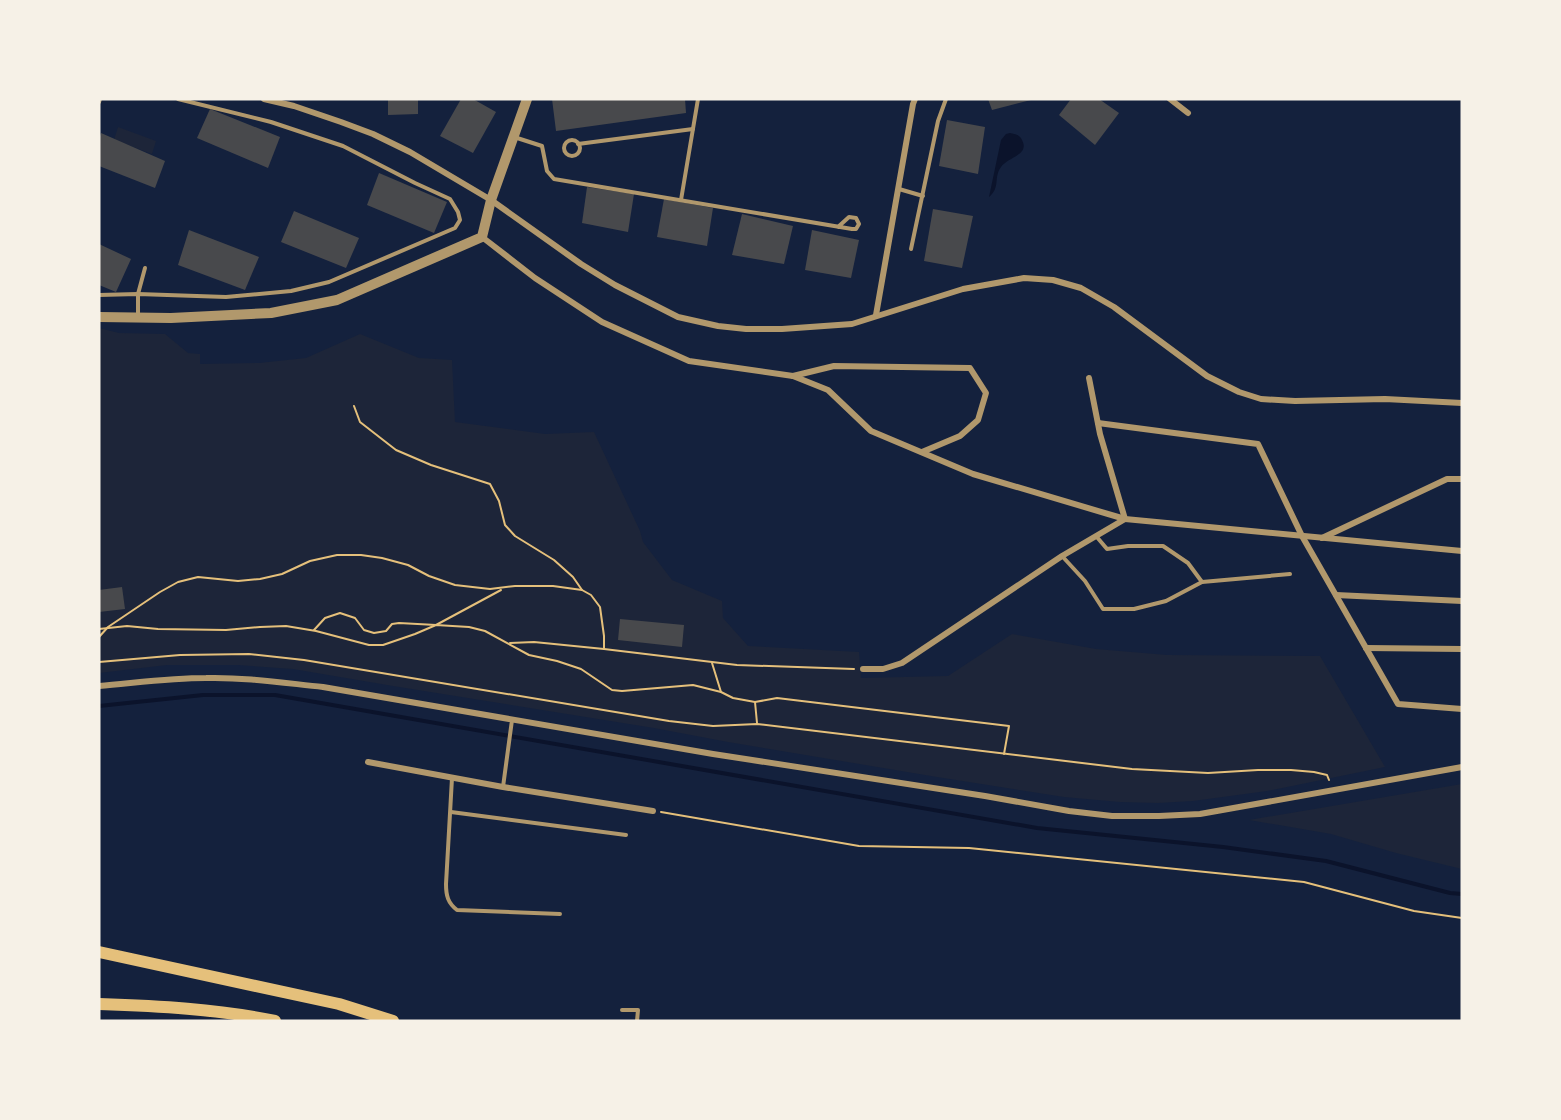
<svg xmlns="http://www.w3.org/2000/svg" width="1561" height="1120" font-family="Bitter,serif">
  <rect width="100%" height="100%" fill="#14213d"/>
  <g fill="#1d2539">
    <path d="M118 127 156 141 152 154 114 140Z"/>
    <path d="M99 328 119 333 165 334 188 353 200 354V364L259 363 306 358 360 334 419 358 452 360 455 422 545 434 594 432 640 531 643 542 672 580 722 601 723 618 748 646 859 652 861 678 948 676 1012 634 1096 649 1167 655 1320 656 1385 767 1267 791 1193 801 1158 803 1120 802 1064 797 937 777 728 742 654 728 393 686 293 669 238 665H167L99 673Z"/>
    <path d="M1462 784V869L1396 853 1331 834 1249 820Z"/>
  </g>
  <path fill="#0b132b" d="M1010 133C1015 134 1020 135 1022 140 1030 155 1008 157 1001 167 993 178 1001 187 989 197L1001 140 1006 134Z"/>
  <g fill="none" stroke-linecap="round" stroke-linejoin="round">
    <path stroke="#0b132b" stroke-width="4" d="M99 706 203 695H275L1037 828 1223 847 1326 861 1450 893 1462 894"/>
  </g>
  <g fill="#48494c">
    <path d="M388 99H418V114L388 115Z"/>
    <path d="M461 99H473L496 112 473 153 440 136Z"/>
    <path d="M552 99H685L686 113 556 131Z"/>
    <path d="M988 99H1031V100L992 110Z"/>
    <path d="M1071 99H1099L1119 113 1095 145 1059 115Z"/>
    <path d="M210 109 280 137 268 168 197 138Z"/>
    <path d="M947 120 985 127 978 174 939 166Z"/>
    <path d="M101 133 165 161 155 188 99 166V139Z"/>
    <path d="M379 173 447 202 434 233 367 205Z"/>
    <path d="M587 187 634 194 628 232 582 223Z"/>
    <path d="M664 199 713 208 707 246 657 237Z"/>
    <path d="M933 209 973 216 962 268 924 261Z"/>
    <path d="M294 211 359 238 346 268 281 242Z"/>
    <path d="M742 214 793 226 784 264 732 255Z"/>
    <path d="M189 230 259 257 245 290 178 265Z"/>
    <path d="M812 230 859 240 851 278 805 270Z"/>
    <path d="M99 244 131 259 116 292 99 285Z"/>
    <path d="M122 587 125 609 99 612V590Z"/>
    <path d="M620 619 684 625 682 647 618 640Z"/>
  </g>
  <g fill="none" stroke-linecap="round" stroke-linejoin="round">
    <g stroke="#e5c07b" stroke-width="2">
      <path d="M354 406 360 422 396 450 431 465 490 484 499 501 505 525 515 536 554 560 573 577 582 590"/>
      <path d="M99 629 127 626 158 629 226 630 260 627 286 626 316 631 369 645H383L415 634 436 625 469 627 485 631 529 655 557 661 581 669 612 690 622 691 693 685 721 692 733 698 755 702 777 698 1009 726 1004 754"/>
      <path d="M314 630 325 618 340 613 355 618 364 630 374 633 386 631 392 624 399 623 436 625 501 590"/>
      <path d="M99 637 108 627 160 592 178 582 198 577 238 581 260 579 282 574 310 561 337 555H361L382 558 408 565 429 576 455 585 490 589 515 586H553L582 590 591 595 600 607 604 636V649"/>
      <path d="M510 643 534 642 604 649 737 665 854 669"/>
      <path d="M99 662 180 655 249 654 304 660 669 721 713 726 757 724 1132 769 1208 773 1258 770H1291L1314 772 1327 775 1329 780"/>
      <path d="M712 663 721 692"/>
      <path d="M755 702 757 723"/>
      <path d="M661 812 859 846 969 848 1304 882 1414 911 1462 918"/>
    </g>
    <g stroke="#b1986c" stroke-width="4">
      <path d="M99 102 100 99"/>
      <path d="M514 137 542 146 547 171 554 179 852 229H856L859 224 856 218 849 217 838 227"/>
      <circle cx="572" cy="148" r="8"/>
      <path d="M578 144 693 129"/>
      <path d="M899 189 923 196"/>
      <path d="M681 200 698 99"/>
      <path d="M911 249 938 121 946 99"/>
      <path d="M99 295 138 294 226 297 291 291 329 282 455 228 460 220 458 212 450 199 415 183 343 146 271 122 178 99"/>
      <path d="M138 317V294L145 268"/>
      <path d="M1096 536 1107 549 1128 546H1163L1188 563 1202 582"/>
      <path d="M1062 556 1085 581 1103 609H1134L1166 601 1202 582 1290 574"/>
      <path d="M452 778 446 884C446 896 448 903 457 910L560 914"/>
      <path d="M503 787 512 720"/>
      <path d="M451 812 626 835"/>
      <path d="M622 1010H638L637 1021"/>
    </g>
    <g stroke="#b1986c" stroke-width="6">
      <path d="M264 99 294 106 341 122 373 134 410 152 491 200 581 264 615 285 678 317 718 326 746 329H782L852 324 963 289 1024 278 1053 280 1081 288 1114 307 1207 376 1239 392 1261 399 1295 401 1385 399 1462 403"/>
      <path d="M1170 99 1188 113"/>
      <path d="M482 237 535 278 602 322 689 361 793 376 828 390 871 431 973 474 1125 519 1462 551"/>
      <path d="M876 315 913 104 915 99"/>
      <path d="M793 376 834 366 970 368 986 393 978 420 960 436 922 452"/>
      <path d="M1098 423 1258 444 1302 536 1398 704 1462 709"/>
      <path d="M1322 538 1447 479H1462"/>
      <path d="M1336 595 1462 601"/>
      <path d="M1366 648 1462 649"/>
      <path d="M863 669H883L902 663 1062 556 1125 519 1100 434 1089 378"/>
      <path d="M99 686C135 683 170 678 206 678 245 677 284 683 323 687L713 754 985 796 1069 811 1112 816H1159L1200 814 1462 767"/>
      <path d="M368 762 503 787 653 811"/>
    </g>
    <path stroke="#b1986c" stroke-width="10" d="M99 317 171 318 271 313 337 300 482 237 491 200 527 99"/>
    <g stroke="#e5c07b" stroke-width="12">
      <path d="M99 952 339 1004 393 1021"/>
      <path d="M99 1004C158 1006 217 1009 275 1021"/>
    </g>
  </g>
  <rect width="1561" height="1120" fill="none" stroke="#f6f1e7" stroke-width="201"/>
</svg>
